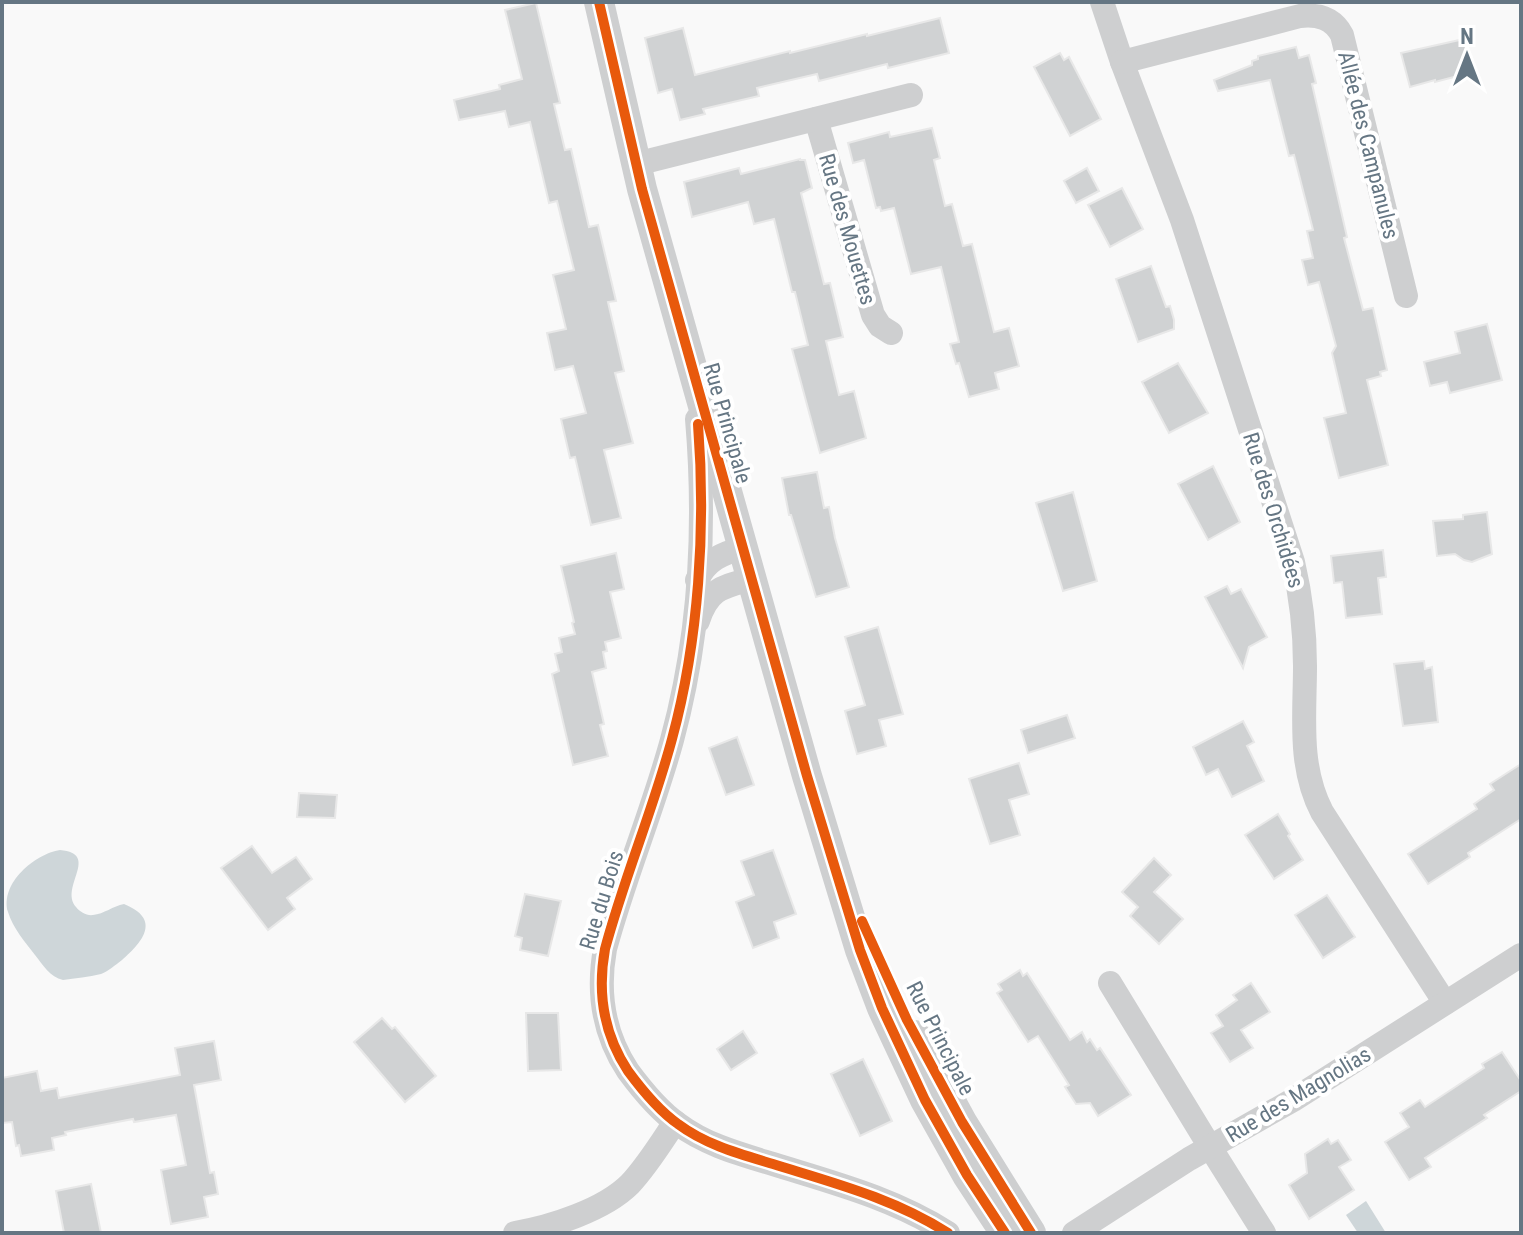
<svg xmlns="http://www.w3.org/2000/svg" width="1523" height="1235" font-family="'Roboto Condensed',sans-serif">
  <rect width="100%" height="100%" fill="#f9f9f9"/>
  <g fill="#ced6d9">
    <path d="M60 850C101 854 59 887 76 907 80 912 87 916 93 915 104 914 113 906 124 904 161 919 144 941 122 960 115 965 109 971 101 974 89 977 75 978 63 980 50 977 43 965 35 955 25 942 13 928 8 912 0 883 35 854 60 850Z"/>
    <path d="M1366 1201 1386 1233H1358L1346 1215Z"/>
  </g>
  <g fill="#d0d2d3" stroke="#e8e8e8" stroke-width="2">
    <path d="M536 3 560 103 554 104 565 150 571 149 589 227 598 225 616 301 608 302 624 371 615 373 633 443 604 450 621 518 591 525 575 457 570 458 561 419 586 413 573 366 555 370 547 333 566 329 553 275 574 270 557 201 549 203 530 122 509 127 505 111 459 120 454 100 500 89 499 85 522 79 505 10Z"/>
    <path d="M940 18 949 53 888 68 887 64 819 81 817 74 757 88 759 96 703 109 705 114 680 120 672 89 658 93 645 38 683 28 695 75 790 51V53L867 34V36Z"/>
    <path d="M1464 39 1473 72 1435 82V80L1410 87 1401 53Z"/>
    <path d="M1296 47 1299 58 1309 55 1316 83 1312 84 1347 237 1344 238 1363 310 1373 308 1387 370 1380 372 1381 376 1367 380 1388 465 1339 478 1324 418 1346 413 1332 353 1336 346 1319 282 1308 285 1302 260 1313 258 1307 231 1313 230 1294 155 1289 156 1270 80 1218 91 1214 80 1252 65V61L1258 59V56Z"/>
    <path d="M1060 53 1064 60 1069 57 1101 119 1070 136 1034 67Z"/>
    <path d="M932 128 940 158 934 160 945 206 952 204 963 246 972 244 994 332 1009 328 1019 366 995 373 999 389 969 397 959 363 956 364 950 344 959 342 941 267 911 274 894 208 881 211 880 207 876 208 864 160 853 163 848 143 889 132 890 137Z"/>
    <path d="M800 159V160H805L812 188 801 193 824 284 830 283 843 337 826 341 839 395 854 391 866 438 820 453 792 349 808 345 795 292H792L774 219 754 224 748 202 692 217 684 182 739 168 741 174Z"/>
    <path d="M1087 168 1099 191 1076 203 1064 181Z"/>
    <path d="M1122 188 1143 229 1110 247 1088 205Z"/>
    <path d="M1151 266 1166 307 1170 306 1174 320V329L1138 342 1116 279Z"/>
    <path d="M1487 324 1502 380 1450 393 1447 382 1430 386 1424 362 1460 353 1455 332Z"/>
    <path d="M1178 363 1208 413 1169 433 1142 382Z"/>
    <path d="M1213 466 1240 522 1208 540 1178 484Z"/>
    <path d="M817 472 824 508 829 507 835 538 849 587 816 597 791 515H789L782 478Z"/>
    <path d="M1073 492 1097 581 1063 591 1036 503Z"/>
    <path d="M1487 512 1492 554 1472 562 1464 560 1455 554 1437 556 1433 521 1463 519V515Z"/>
    <path d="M1383 550 1386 577 1378 578 1382 614 1346 618 1342 582 1334 583 1331 556Z"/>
    <path d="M616 553 624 589 610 592 621 638 605 642 607 651 603 652 606 668 592 672 604 724 600 725 608 756 573 765 552 674 559 671 555 654 562 652 559 638 575 634 572 623 574 622 561 566Z"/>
    <path d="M1227 586 1231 594 1241 589 1267 637 1249 647 1243 668 1205 597Z"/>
    <path d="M878 627 903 714 879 720 886 746 857 754 845 711 865 705 845 637Z"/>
    <path d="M1424 661 1425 669 1432 667 1438 722 1403 726 1394 664Z"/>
    <path d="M1067 715 1075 738 1028 753 1021 730Z"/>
    <path d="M1243 721 1254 742 1247 746 1264 781 1232 797 1218 769 1206 775 1193 747Z"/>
    <path d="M737 737 754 785 726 795 709 748Z"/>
    <path d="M1019 763 1029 794 1009 800 1020 835 990 844 969 779Z"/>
    <path d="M1521 764V819L1468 853 1470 857 1428 884 1408 854 1477 809 1474 804 1494 790 1490 784Z"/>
    <path d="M299 793 337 795 335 818 297 817Z"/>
    <path d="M1278 814 1290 834 1288 836 1303 860 1274 879 1245 835Z"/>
    <path d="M252 846 272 873 296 857 312 879 287 898 295 909 268 930 221 868Z"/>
    <path d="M773 850 796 914 774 922 779 938 753 948 736 902 754 895 741 861Z"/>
    <path d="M1154 858 1171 875 1154 892 1183 919 1159 944 1130 916 1138 907 1122 892Z"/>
    <path d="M525 894 561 901 548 956 520 950 522 938 515 936Z"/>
    <path d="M1327 895 1355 937 1323 958 1295 915Z"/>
    <path d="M1020 970 1023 976 1027 973 1070 1040 1082 1032 1087 1042 1090 1039 1097 1050 1100 1048 1131 1095 1098 1116 1090 1103 1076 1104 1065 1087 1069 1085 1038 1036 1028 1042 997 993 1002 990 998 984Z"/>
    <path d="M1251 983 1270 1012 1241 1030 1253 1048 1230 1062 1211 1033 1223 1026 1216 1015 1237 1000 1233 995Z"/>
    <path d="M526 1013H558L561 1070 528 1071Z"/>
    <path d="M382 1018 392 1029 395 1027 436 1076 405 1102 354 1042Z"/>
    <path d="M743 1031 757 1053 731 1070 717 1049Z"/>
    <path d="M214 1041 221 1080 194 1085 210 1173 214 1172 218 1194 204 1197 208 1217 171 1224 161 1170 186 1165 176 1115 134 1122 133 1119 65 1132 66 1135 52 1138 54 1150 21 1156 19 1145 16 1146 12 1122 2 1123V1078L37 1071 41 1091 57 1088 59 1098 180 1075 175 1048Z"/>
    <path d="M1502 1052 1521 1081V1091L1484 1115 1487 1118 1425 1158 1431 1167 1409 1180 1385 1142 1409 1127 1400 1113 1420 1100 1425 1107 1484 1068 1482 1064Z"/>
    <path d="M863 1059 892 1121 860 1136 831 1074Z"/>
    <path d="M1328 1139 1331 1144 1338 1140 1351 1160 1339 1167 1354 1190 1309 1219 1289 1185 1307 1173 1305 1154Z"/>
    <path d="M91 1184 101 1233H64L56 1191Z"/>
  </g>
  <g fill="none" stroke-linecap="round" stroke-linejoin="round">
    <g stroke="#cecfd0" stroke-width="24">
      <path d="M1102 2 1122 62 1182 220 1293 562C1301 596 1305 631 1305 666 1305 716 1298 766 1322 812L1445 1003"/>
      <path d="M1122 62 1300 16C1318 14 1333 18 1342 35L1406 296"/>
      <path d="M816 119 873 315 880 326 891 333"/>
      <path d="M636 164 911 95"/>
      <path d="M697 419C706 525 700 637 672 740 653 810 624 878 605 949 597 993 603 1033 628 1071 642 1090 658 1110 678 1124 706 1145 740 1154 773 1164 834 1183 893 1198 948 1233"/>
      <path d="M697 580C707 560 721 554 742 548"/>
      <path d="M698 621C708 589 722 587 751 579"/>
      <path d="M1110 983 1210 1147 1264 1233"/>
      <path d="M515 1233C551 1227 604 1210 630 1184 647 1166 661 1143 675 1122"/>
      <path d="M1074 1233 1189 1159 1293 1100 1521 955"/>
    </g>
    <g stroke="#cecfd0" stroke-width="30">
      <path d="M599 2 642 189 807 776 860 950 882 1008 925 1100 967 1175 1005 1233"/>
      <path d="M915 1035 962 1122 1031 1233"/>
    </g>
    <defs>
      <g id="cycleway">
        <path d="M599 2 642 189 807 776 860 950 882 1008 925 1100 967 1175 1005 1233"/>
        <path d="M698 424C706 527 699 640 672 739 653 810 624 878 605 949 597 993 603 1033 628 1071 642 1090 658 1110 678 1124 706 1145 740 1154 773 1164 834 1183 893 1198 948 1233"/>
        <path d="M862 921 907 1020 962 1122 1031 1233"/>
      </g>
    </defs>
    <use href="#cycleway" stroke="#fff" stroke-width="15"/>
    <use href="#cycleway" stroke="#e8590c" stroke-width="10"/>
  </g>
  <g text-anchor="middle" stroke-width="8" stroke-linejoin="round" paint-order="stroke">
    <g font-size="22" fill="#657683" stroke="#fff">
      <text transform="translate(1369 145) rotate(76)" y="8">Allée des Campanules</text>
      <text transform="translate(848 229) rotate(74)" y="8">Rue des Mouettes</text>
      <text transform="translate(728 423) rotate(74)" y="8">Rue Principale</text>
      <text transform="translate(1274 510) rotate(73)" y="8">Rue des Orchidées</text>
      <text transform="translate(601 900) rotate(-73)" y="8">Rue du Bois</text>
      <text transform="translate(941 1038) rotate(63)" y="8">Rue Principale</text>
      <text transform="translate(1298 1094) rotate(-31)" y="8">Rue des Magnolias</text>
    </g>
  </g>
  <rect width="1523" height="1235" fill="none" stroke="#657683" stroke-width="8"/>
  <g transform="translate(1467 56)" stroke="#ffffff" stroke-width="6" paint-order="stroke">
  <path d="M0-6L14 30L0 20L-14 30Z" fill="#657683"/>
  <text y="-12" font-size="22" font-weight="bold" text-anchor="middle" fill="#657683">N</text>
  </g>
</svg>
